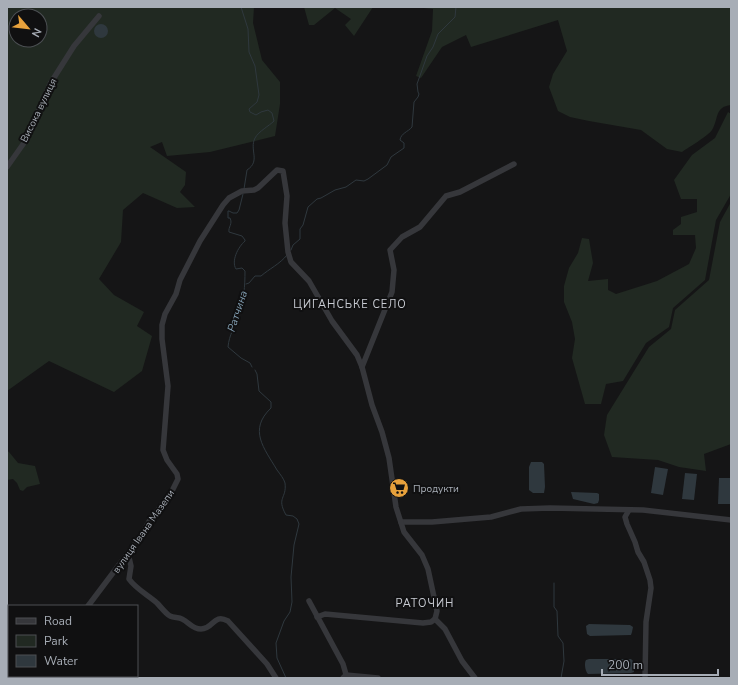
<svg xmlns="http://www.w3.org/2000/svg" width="738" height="685" font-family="'Nunito Sans',sans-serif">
  <rect width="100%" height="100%" fill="#151516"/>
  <g fill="#212922" fill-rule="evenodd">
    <path d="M7 7H254L253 23 262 60 280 82V104L275 136 210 152 167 156 162 142 150 147 186 172 185 185 180 192 195 207 177 208 143 193 123 210 121 242 99 279 114 295 144 312 137 326 152 336 142 371 114 392 49 361 7 391ZM16 16H40V40H16Z"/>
    <path d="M304 7H373L354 36 345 25 351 19 335 8 314 25H309Z"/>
    <path d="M414 7H731V105C714 107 719 119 712 130 708 136 689 147 682 152L667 149 641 130 589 121 570 117 558 111 549 87 553 74 567 51 558 20 471 47 466 35 442 47 421 78 416 76 432 31 433 9Z"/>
    <path d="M728 112 731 114V194L716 220 705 280 673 308 669 327 646 343 623 381 606 384 601 404H585L572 358 575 339 572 322 564 302V286L569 268 578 253 582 238 589 239 593 263 588 281 608 279V290L616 294 657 281 689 264 696 248 695 235H673V230L681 224V217L697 212V199H681L674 180 692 155 715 138Z"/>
    <path d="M731 202V444L704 454 706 471 679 467 658 460 612 457 604 435 607 415 649 347 671 329 675 310 709 280 720 222Z"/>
    <path d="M7 451 9 452 18 463 35 466 40 484 27 487 23 491 20 490 17 483 13 479 7 480Z"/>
  </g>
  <g fill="#2f383e">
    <circle cx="101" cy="31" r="7"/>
    <path d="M531 462H542L544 464 545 487 544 493H533L529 490V467Z"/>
    <path d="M655 467 668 469 663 495 651 493Z"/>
    <path d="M685 473 697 474 694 500 682 499Z"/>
    <path d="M719 478H731L730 504H718Z"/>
    <path d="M571 492 597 493 599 494V500L598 503 594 504 573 499Z"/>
    <path d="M589 624 630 625 633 627 632 632 631 635 590 636 587 634 586 626Z"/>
    <path d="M589 659H631L633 661 634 672 631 673 588 674C585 671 584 663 586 660Z"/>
  </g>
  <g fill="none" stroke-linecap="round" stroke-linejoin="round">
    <g stroke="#2f383e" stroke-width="1">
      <path d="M241 7 248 29 249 52 255 66 259 95 257 102 249 109 250 112 256 115 261 112 268 110 272 113 274 121C269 126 259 131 255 138 249 150 261 161 247 170L244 189"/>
      <path d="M243 194 239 210 237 213H233L229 211H228V218H230C233 224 228 227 229 232L242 236 245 240V241C238 247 231 261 236 269L242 268 245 271C245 286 244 300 239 315 235 326 229 335 228 347L241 358 250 363 252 367"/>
      <path d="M291 250 293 245 300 239V229L303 225 308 207 317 199 321 198 335 190 346 187 356 180 364 181 368 179 387 165 391 157 404 148V143L400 140C401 133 408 132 412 127L414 102 418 97 419 94 418 92 417 84 427 56 433 47 438 34 455 17 456 7"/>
      <path d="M246 284 249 283 255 276H261C269 269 280 264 287 255"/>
      <path d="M255 370 257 374 259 391 271 402V408C248 430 264 448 277 470 280 474 284 479 285 483 287 499 276 497 286 515L293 516 297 519 299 524 294 545 291 577 292 602 290 612 284 621 276 643 277 658 286 678"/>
      <path d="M554 583V607L557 611 558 636 563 643 564 661 561 678"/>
    </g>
    <g stroke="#36373b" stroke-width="5.5">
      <path d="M7 167 26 140 50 84 74 46 99 16"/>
      <path d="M362 367 392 292 394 270 390 250 402 237 420 227 446 196 460 192 514 164"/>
      <path d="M629 510 625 517 627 524 635 542 638 552 644 562 650 580 651 588 646 622 645 678"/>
      <path d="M401 522H432L491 517 521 509 550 508 643 510 731 520"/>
      <path d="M128 553 131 566 129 579C136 589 148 595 157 603 161 607 165 613 170 616 174 618 179 617 182 619 189 622 192 629 201 629 214 629 213 613 228 621L267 664 276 678"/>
      <path d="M309 601 343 664 347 678"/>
      <path d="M88 606 140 537 150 520 171 493 178 479 177 474 167 460 163 450 168 386 162 339V325L165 314 176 294 180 280 200 241 223 205 229 198 242 191 254 190 258 188 277 170 283 171 287 196 285 223 288 252 291 262 309 281 332 321 357 355 362 367 372 405 382 432 389 458 396 507 404 532 422 555 428 569 437 611 435 619 445 629 462 661 475 678"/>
      <path d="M317 617 325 614 423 623 431 622 435 619"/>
      <path d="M17 678 19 676"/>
      <path d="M343 678 346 675 378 678"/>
    </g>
  </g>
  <defs>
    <symbol id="supermarket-disc" viewBox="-11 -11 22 22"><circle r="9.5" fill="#e7a13c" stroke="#101011"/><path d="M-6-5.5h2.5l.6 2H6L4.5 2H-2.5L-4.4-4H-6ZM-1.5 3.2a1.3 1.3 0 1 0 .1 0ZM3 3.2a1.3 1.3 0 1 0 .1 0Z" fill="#111"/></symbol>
  </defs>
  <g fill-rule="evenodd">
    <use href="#supermarket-disc" x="388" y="477" width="22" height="22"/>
  </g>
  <g text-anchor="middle" stroke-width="4" stroke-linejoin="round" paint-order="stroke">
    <g font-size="10" fill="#a7adb6" stroke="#101011">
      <text transform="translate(38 110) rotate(-64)" y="4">Висока вулиця</text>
      <text transform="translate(143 531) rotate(-55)" y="4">вулиця Івана Мазепи</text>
    </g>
    <g font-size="10" fill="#a7adb6" stroke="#101011" text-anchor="start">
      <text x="413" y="492">Продукти</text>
    </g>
    <g font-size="11" letter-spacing="1" fill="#c8cbd2" stroke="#101011">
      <text x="350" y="308">ЦИГАНСЬКЕ СЕЛО</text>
      <text x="425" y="607">РАТОЧИН</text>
    </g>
    <g font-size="11" font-style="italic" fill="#809caf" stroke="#101011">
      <text transform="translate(237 311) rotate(-72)" y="4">Ратчина</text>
    </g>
  </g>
  <rect width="738" height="685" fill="none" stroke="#a7adb6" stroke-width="16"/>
  <rect x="8" y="605" width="130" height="72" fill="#101011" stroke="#4c4f53"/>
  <rect x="16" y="618" width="20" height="6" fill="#36373b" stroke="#4c4f53"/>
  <text x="44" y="625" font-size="12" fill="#a7adb6">Road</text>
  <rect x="16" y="635" width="20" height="12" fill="#212922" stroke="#4c4f53"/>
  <text x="44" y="645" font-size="12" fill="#a7adb6">Park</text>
  <rect x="16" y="655" width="20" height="12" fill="#2f383e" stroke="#4c4f53"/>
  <text x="44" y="665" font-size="12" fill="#a7adb6">Water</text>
  <g transform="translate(28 28) rotate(118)"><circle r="19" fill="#101011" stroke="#4c4f53"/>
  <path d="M0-3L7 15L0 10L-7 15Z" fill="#e7a13c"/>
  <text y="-6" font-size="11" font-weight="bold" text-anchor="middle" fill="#a7adb6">N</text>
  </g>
  <path d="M602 669v6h116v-6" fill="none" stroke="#a7adb6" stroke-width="2"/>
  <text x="608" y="669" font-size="12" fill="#a7adb6" stroke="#101011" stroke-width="3" paint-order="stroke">200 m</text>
</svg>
